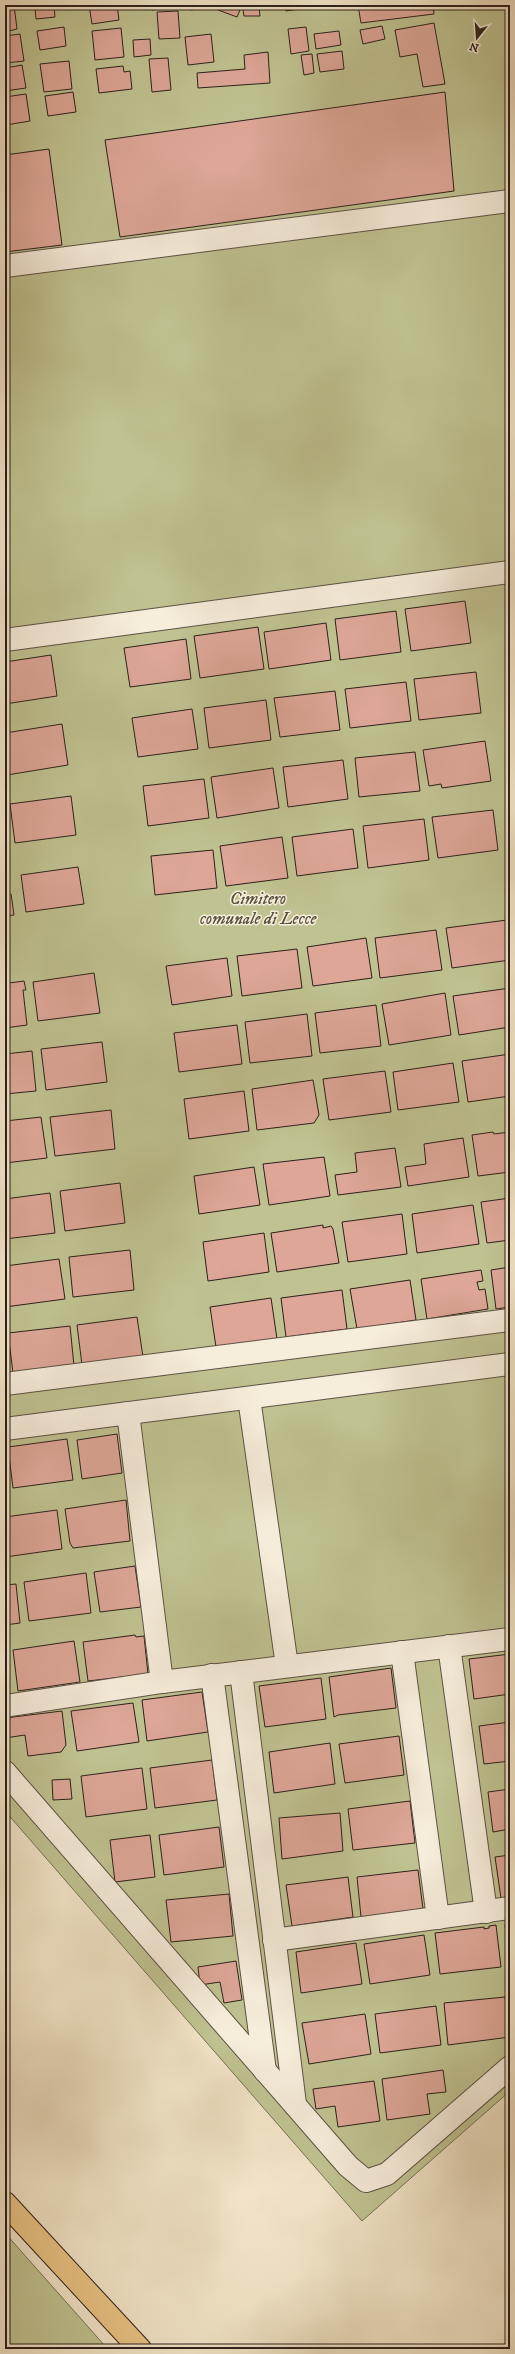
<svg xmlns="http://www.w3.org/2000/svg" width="515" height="2354" font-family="'IM FELL DW Pica',serif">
  <rect width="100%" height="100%" fill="#f1e4c7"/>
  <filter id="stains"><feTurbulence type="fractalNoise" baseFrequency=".005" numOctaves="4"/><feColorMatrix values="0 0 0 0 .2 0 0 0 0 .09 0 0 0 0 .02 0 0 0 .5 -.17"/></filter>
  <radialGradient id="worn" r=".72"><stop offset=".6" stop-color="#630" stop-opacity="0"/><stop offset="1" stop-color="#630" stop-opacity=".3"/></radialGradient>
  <g fill="#c0c291" stroke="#767156">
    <path d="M5 5H510V2091L362 2221 5 1811Z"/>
    <path d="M5 2233 105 2346 108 2349H5Z"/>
  </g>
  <g fill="#dda697" stroke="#2c201a">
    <path d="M14 5 17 29 5 32V7Z"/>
    <path d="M54 5 55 17 36 19 35 7Z"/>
    <path d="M89 5H117L119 20 92 24Z"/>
    <path d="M151 5H179V6L152 10Z"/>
    <path d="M190 5H208V7L191 10Z"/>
    <path d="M220 5H242L237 17 218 10Z"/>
    <path d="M246 5H259L260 16H244L243 10Z"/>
    <path d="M285 5H318V6L286 11Z"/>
    <path d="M358 5H433L434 14 361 23Z"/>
    <path d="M178 11 180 38 159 39 157 12Z"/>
    <path d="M434 23 445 84 423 87 417 54 400 57 395 30Z"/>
    <path d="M382 26 385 39 363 44 360 30Z"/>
    <path d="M64 27 66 46 40 50 37 31Z"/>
    <path d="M306 27 309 51 291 54 288 29Z"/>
    <path d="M121 28 124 57 95 60 92 31Z"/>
    <path d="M339 31 341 45 316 49 314 34Z"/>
    <path d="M20 34 24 61 5 63V36Z"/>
    <path d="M211 34 214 62 188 65 185 37Z"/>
    <path d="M150 39 151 55 134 57 133 40Z"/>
    <path d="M342 51 344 69 320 72 317 54Z"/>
    <path d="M268 52 270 83 198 88 197 73 245 69 244 55Z"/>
    <path d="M312 54 314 73 304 75 301 55Z"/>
    <path d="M168 58 171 90 152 92 149 59Z"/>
    <path d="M69 61 72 89 44 92 40 64Z"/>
    <path d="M22 65 26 88 5 91V68Z"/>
    <path d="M123 66 124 72 130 71 132 89 99 93 96 69Z"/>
    <path d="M73 92 76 112 48 116 45 96Z"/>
    <path d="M445 92 454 191 120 237 105 140Z"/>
    <path d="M26 94 30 121 6 125 5 97Z"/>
    <path d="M49 149 62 245 5 252V155Z"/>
    <path d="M465 601 471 643 411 651 405 609Z"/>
    <path d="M396 611 401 652 340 660 335 619Z"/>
    <path d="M326 623 331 660 269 669 264 632Z"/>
    <path d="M258 627 264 669 200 678 194 636Z"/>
    <path d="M186 639 191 679 130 687 124 648Z"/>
    <path d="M51 655 57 696 5 704V662Z"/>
    <path d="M476 672 481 713 419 720 414 679Z"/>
    <path d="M406 682 411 721 350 728 345 689Z"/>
    <path d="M335 691 340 730 280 737 274 698Z"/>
    <path d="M266 700 271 740 209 748 204 708Z"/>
    <path d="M192 709 198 749 138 757 132 718Z"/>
    <path d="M62 724 68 765 7 775 5 733Z"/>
    <path d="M485 741 491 781 442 788 441 784 429 786 423 750Z"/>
    <path d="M415 752 420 791 359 797 355 758Z"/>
    <path d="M343 760 348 799 288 807 283 767Z"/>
    <path d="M273 768 279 808 217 818 211 777Z"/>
    <path d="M204 779 209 818 148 826 143 786Z"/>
    <path d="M71 796 76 835 15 843 10 804Z"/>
    <path d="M493 810 498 850 438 858 432 817Z"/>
    <path d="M424 819 429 860 368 868 363 826Z"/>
    <path d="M353 829 358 868 297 876 292 837Z"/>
    <path d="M282 837 288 878 226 886 220 846Z"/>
    <path d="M213 850 217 888 155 895 151 856Z"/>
    <path d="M78 867 84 904 26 912 21 875Z"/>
    <path d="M11 894 14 915 5 916V895Z"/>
    <path d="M507 920 510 960 452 968 446 928Z"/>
    <path d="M436 930 442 970 380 978 375 938Z"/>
    <path d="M366 938 372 978 313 986 307 947Z"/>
    <path d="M297 949 302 988 242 996 237 956Z"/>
    <path d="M227 958 232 996 172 1005 166 966Z"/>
    <path d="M94 973 100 1013 38 1021 33 982Z"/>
    <path d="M24 981 26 990H23L27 1025 5 1028V988L10 987 9 983Z"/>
    <path d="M510 988V1027L459 1035 453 996Z"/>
    <path d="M445 993 451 1035 389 1045 382 1004Z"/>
    <path d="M376 1005 381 1046 320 1053 315 1013Z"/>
    <path d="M307 1014 312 1056 250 1063 245 1022Z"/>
    <path d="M237 1025 242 1064 179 1072 174 1033Z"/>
    <path d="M102 1042 107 1082 46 1090 41 1049Z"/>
    <path d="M32 1051 36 1091 5 1094V1054Z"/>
    <path d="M510 1054V1096L468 1102 462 1061Z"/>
    <path d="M453 1063 459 1102 398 1110 393 1072Z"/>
    <path d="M385 1071 391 1112 329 1120 323 1079Z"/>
    <path d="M313 1080 319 1115 314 1123 257 1130 252 1089Z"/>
    <path d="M244 1091 249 1131 189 1139 184 1099Z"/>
    <path d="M111 1110 115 1149 55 1156 50 1117Z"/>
    <path d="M41 1117 47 1158 5 1163V1121Z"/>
    <path d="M493 1132 494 1134 510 1132V1172L478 1176 472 1135Z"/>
    <path d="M463 1138 469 1177 408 1186 405 1167 426 1164 424 1144Z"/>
    <path d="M395 1148 401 1187 338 1195 335 1175 357 1172 355 1153Z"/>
    <path d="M324 1157 330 1196 269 1205 263 1164Z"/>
    <path d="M254 1167 260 1205 199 1214 194 1176Z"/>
    <path d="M120 1183 125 1223 65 1231 60 1191Z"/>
    <path d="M50 1193 55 1233 5 1239V1199Z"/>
    <path d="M510 1198V1240L487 1243 481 1202Z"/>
    <path d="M473 1205 479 1244 417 1253 412 1214Z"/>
    <path d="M402 1214 407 1254 348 1262 342 1222Z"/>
    <path d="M323 1225V1228L331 1226 333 1229 339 1263 277 1272 271 1233Z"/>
    <path d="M264 1233 269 1272 208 1281 203 1242Z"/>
    <path d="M130 1250 134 1290 73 1297 69 1257Z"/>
    <path d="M59 1259 65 1299 5 1307V1266Z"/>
    <path d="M510 1267V1307L496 1309 491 1270Z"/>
    <path d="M481 1270 483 1281 477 1282 479 1290 485 1289 488 1309 427 1319 421 1279Z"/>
    <path d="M410 1280 416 1320 357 1329 350 1289Z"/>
    <path d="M342 1290 347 1329 286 1337 281 1298Z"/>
    <path d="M271 1298 277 1339 216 1347 210 1307Z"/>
    <path d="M137 1317 143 1357 82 1365 77 1325Z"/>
    <path d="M70 1326 74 1366 13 1373 8 1333Z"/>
    <path d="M117 1434 122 1473 82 1479 77 1440Z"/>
    <path d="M67 1439 73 1480 13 1488 8 1447Z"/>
    <path d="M126 1500 130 1541 73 1548 70 1543 65 1509Z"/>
    <path d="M57 1510 62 1549 5 1557V1517Z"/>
    <path d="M135 1566 141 1607 100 1612 94 1572Z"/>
    <path d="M86 1573 91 1613 29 1621 24 1582Z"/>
    <path d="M16 1584 20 1623 5 1625V1585Z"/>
    <path d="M135 1635 136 1637 144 1636 148 1674 88 1681 83 1642Z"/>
    <path d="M74 1641 80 1682 18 1691 13 1650Z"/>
    <path d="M510 1654V1694L474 1699 469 1659Z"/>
    <path d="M391 1668 396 1708 338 1715 334 1717 329 1677Z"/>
    <path d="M321 1678 326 1719 265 1727 259 1686Z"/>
    <path d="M202 1692 208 1732 147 1741 142 1700Z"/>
    <path d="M133 1703 139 1742 77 1751 71 1711Z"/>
    <path d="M62 1711 66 1745 61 1752 28 1756 25 1735 5 1738V1718Z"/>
    <path d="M510 1722V1761L484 1764 479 1726Z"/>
    <path d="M399 1736 404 1775 345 1783 339 1744Z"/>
    <path d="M330 1743 335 1784 274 1793 269 1752Z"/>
    <path d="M212 1760 217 1800 155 1808 150 1768Z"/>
    <path d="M142 1768 147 1809 86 1817 81 1776Z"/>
    <path d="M70 1779 72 1799 53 1800 52 1780Z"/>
    <path d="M510 1789V1829L493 1832 488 1792Z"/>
    <path d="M410 1801 415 1843 353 1850 348 1809Z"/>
    <path d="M340 1813 343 1851 282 1859 279 1818Z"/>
    <path d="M219 1827 224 1867 164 1875 159 1835Z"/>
    <path d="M150 1835 155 1877 115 1882 110 1840Z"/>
    <path d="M510 1855V1897L501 1898 495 1857Z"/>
    <path d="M418 1870 423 1909 361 1917 357 1877Z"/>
    <path d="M348 1877 353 1917 292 1926 286 1885Z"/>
    <path d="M229 1894 233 1936 171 1942 166 1900Z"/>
    <path d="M510 1924V1965L505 1925Z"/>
    <path d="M496 1925 501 1967 440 1974 435 1933 484 1927V1929L489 1928V1926Z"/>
    <path d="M424 1935 430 1975 370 1984 364 1944Z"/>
    <path d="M356 1943 362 1984 301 1993 296 1952Z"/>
    <path d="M236 1961 242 2000 224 2003 220 1982 200 1985 198 1967Z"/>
    <path d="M505 1997 510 2037 448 2045 444 2003Z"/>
    <path d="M436 2006 441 2045 380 2053 375 2014Z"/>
    <path d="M365 2014 371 2054 309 2064 302 2023Z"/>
    <path d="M443 2070 446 2092 427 2094 430 2114 387 2120 382 2079Z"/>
    <path d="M374 2081 380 2121 338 2127 335 2106 316 2109 313 2089Z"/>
  </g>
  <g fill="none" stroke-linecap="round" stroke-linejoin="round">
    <defs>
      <g id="minor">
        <path d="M5 266 510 201"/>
        <path d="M5 640 510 572"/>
        <path d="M5 1384 510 1320"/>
        <path d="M249 1398 287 1666"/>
        <path d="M128 1413 162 1682"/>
        <path d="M5 1429 510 1364"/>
        <path d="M449 1646 486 1912"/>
        <path d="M402 1652 438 1918"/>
        <path d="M241 1672 295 2104"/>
        <path d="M212 1675 265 2071"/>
        <path d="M5 1706 162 1682 510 1639"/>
        <path d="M5 1772 348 2166 366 2181 387 2174 510 2067"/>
        <path d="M274 1940 510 1908"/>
      </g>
      <path id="major" d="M5 2203 140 2349"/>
    </defs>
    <use href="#minor" stroke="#5d5145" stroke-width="24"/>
    <use href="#major" stroke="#2c201a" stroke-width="24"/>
    <use href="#minor" stroke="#f6eddb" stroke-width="22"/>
    <use href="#major" stroke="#e8c284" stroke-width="22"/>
  </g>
  <g text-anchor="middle" stroke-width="3" stroke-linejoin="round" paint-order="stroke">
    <g font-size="17" font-style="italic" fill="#58513e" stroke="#f6eddb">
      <text x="258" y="904">Cimitero<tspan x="258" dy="20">comunale di Lecce</tspan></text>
    </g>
  </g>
  <rect width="515" height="2354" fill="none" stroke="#f1e4c7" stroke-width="20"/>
  <rect x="6" y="6" width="503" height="2342" fill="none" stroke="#2c201a" stroke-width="2"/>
  <rect x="10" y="10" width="495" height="2334" fill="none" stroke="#2c201a"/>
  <g transform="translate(477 38) rotate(197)" stroke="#f6eddb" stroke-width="3" paint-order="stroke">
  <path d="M0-3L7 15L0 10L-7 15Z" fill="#2c201a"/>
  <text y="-6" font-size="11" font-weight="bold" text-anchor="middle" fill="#2c201a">N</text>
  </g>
  <rect width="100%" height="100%" filter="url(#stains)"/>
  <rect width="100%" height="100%" fill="url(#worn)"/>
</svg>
